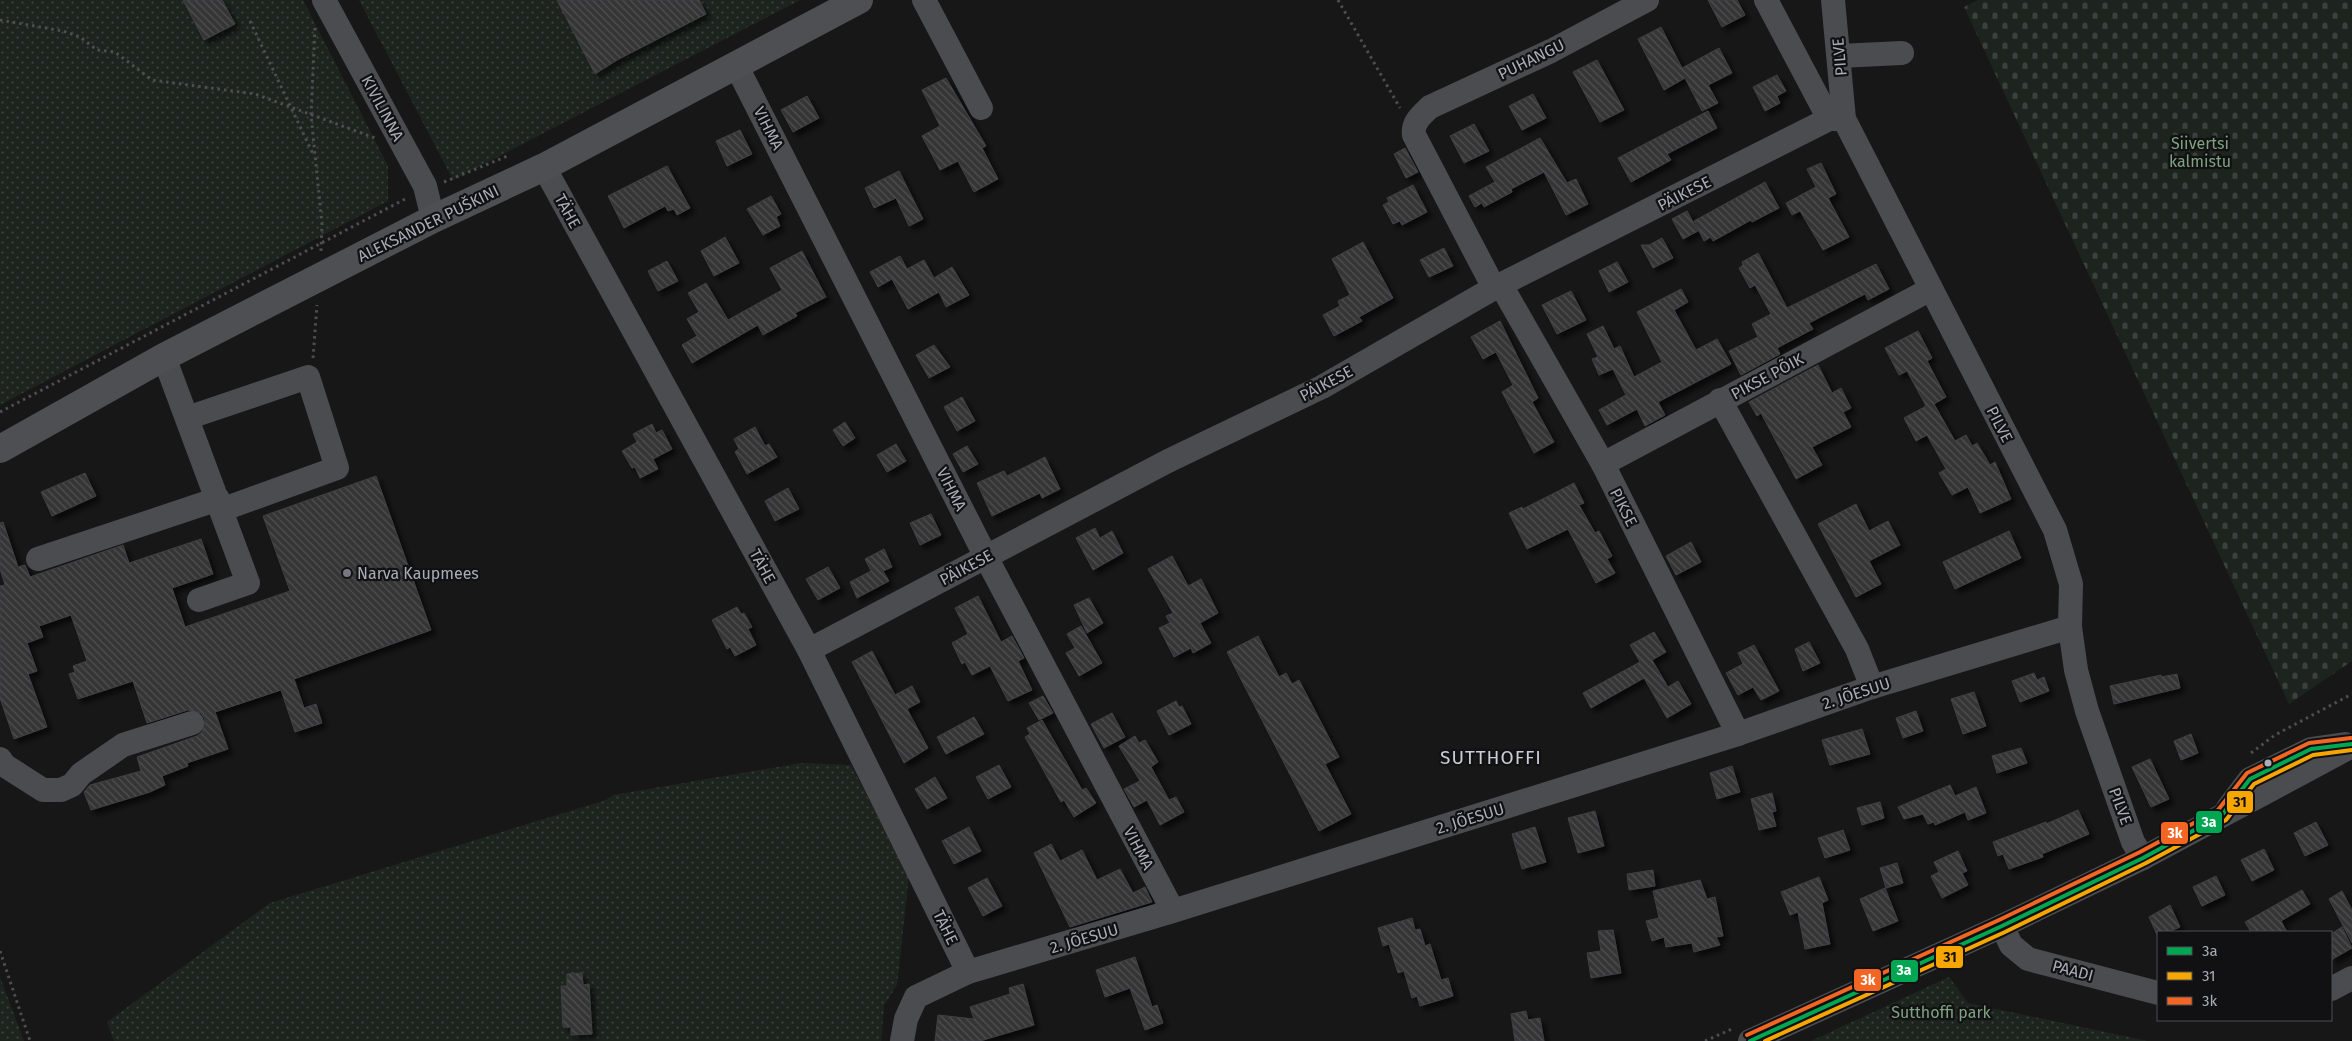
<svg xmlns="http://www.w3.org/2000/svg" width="2352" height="1041" font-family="'Fira Sans',sans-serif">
  <defs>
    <pattern id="green-dots" width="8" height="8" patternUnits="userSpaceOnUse" patternTransform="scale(1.25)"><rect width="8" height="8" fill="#1d241e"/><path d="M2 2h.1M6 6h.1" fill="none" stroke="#3b413d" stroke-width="1.8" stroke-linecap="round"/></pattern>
    <pattern id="cemetery-stones" width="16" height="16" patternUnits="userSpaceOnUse" patternTransform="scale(1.25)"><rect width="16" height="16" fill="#1d241e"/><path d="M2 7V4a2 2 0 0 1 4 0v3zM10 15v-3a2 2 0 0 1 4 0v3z" fill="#3b413d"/></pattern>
    <pattern id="building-back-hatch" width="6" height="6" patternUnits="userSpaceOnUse" patternTransform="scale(1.25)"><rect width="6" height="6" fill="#353536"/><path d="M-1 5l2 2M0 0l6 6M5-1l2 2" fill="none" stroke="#4f5051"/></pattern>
    <filter id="shadow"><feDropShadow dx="4.5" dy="4.5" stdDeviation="2.5" flood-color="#0009"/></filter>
  </defs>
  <rect width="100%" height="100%" fill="#171717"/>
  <g fill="url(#green-dots)">
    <path d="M0 0H303L388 166V201L0 405Z"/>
    <path d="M359 0H800L453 180Z"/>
    <path d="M801 763 851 765 909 876 897 985 884 1006 881 1041H114L107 1022 270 903 606 800 613 795Z"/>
    <path d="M0 977 24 1041H0Z"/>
    <path d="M1949 977 1968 1003 2148 1041H1811Z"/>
  </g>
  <path fill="url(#cemetery-stones)" d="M1978 0H2352V661L2289 704 1964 7Z"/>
  <g fill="url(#building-back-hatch)" stroke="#3f4043" filter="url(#shadow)">
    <path d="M183 0H222L235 24 204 40Z"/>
    <path d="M557 0H699L706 14 617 60 595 74Z"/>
    <path d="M1708 0H1737L1745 15 1722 27Z"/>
    <path d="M1661 27 1682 68 1719 48 1732 73 1708 85 1718 103 1702 111 1685 78 1664 90 1638 39Z"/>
    <path d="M1597 60 1624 110 1600 122 1573 72Z"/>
    <path d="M1777 75 1786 91 1777 96 1780 103 1765 111 1753 87Z"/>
    <path d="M946 78 986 146 982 148 998 179 974 192 958 161 940 170 922 136 940 126 922 90Z"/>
    <path d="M1533 94 1546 118 1522 130 1509 106Z"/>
    <path d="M807 96 819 118 793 132 781 110Z"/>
    <path d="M1708 111 1717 128 1667 154 1671 160 1631 182 1618 158Z"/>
    <path d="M1474 124 1489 151 1464 163 1450 136Z"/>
    <path d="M740 130 752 154 727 166 716 141Z"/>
    <path d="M1540 138 1567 183 1576 179 1588 204 1566 215 1544 172 1511 189 1512 192 1484 207 1482 203 1475 207 1469 196 1495 182 1486 167Z"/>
    <path d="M1405 148 1418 172 1406 178 1394 154Z"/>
    <path d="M1821 163 1836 194 1828 198 1849 237 1823 250 1800 211 1792 215 1786 203 1816 187 1807 169Z"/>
    <path d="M667 166 690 208 677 215 674 209 668 211 665 206 624 228 608 196Z"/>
    <path d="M899 171 923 219 909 226 896 198 874 208 865 188Z"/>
    <path d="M1765 182 1779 208 1752 222 1751 220 1713 241 1711 237 1704 241 1694 221Z"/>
    <path d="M1413 185 1427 212 1402 225 1400 221 1393 224 1383 205 1389 202 1387 198Z"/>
    <path d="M771 196 781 214 776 217 780 226 763 235 747 209Z"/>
    <path d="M1687 211 1698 231 1683 239 1672 219Z"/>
    <path d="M725 237 739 263 714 276 701 251Z"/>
    <path d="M1662 238 1673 258 1653 268 1641 245H1649Z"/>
    <path d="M1363 242 1393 298 1359 317 1362 321 1334 336 1323 315 1340 306 1338 301 1350 295 1332 259Z"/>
    <path d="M1444 248 1453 266 1429 277 1420 260Z"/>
    <path d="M802 251 826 297 795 313 797 316 763 335 758 325 692 363 682 345 697 336 687 319 699 312 688 293 706 283 728 320 782 290 770 268Z"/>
    <path d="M1758 253 1787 308 1876 264 1889 289 1868 300 1865 294 1809 323 1813 329 1777 348 1780 354 1741 375 1729 351 1758 337 1752 324 1771 314 1755 285 1750 288 1739 268 1743 265 1742 262Z"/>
    <path d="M900 256 907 269 924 260 934 278 952 267 969 295 946 307 939 292 908 309 892 279 878 287 870 272Z"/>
    <path d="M667 261 678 281 658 291 648 271Z"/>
    <path d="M1617 262 1628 282 1609 292 1599 271Z"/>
    <path d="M1681 289 1688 302 1674 310 1696 350 1717 339 1731 364 1658 402 1665 415 1645 426 1637 409 1607 425 1599 410 1626 395 1613 369 1599 375 1592 359 1598 357 1587 334 1603 326 1614 349 1620 346 1634 377 1662 362 1637 312Z"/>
    <path d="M1571 291 1586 320 1557 334 1542 305Z"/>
    <path d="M1500 321 1538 398 1532 402 1554 442 1534 453 1502 392 1513 385 1496 352 1483 359 1471 337Z"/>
    <path d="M1918 331 1932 358 1927 361 1946 397 1934 404 1955 441 1966 435 1972 446 1977 443 1990 465 1995 462 2011 499 1980 513 1968 487 1952 495 1939 473 1946 469 1927 435 1916 441 1904 418 1926 406 1907 371 1899 375 1885 348Z"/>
    <path d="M934 345 950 367 929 378 916 355Z"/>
    <path d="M1818 365 1832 393 1841 388 1851 408 1843 412 1851 427 1812 447 1822 465 1796 479 1761 413 1757 416 1749 402Z"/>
    <path d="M962 397 975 421 957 431 944 407Z"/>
    <path d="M845 422 855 438 843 446 833 430Z"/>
    <path d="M652 424 656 433 662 430 672 449 653 459 658 469 640 478 635 467 632 468 622 451 637 442 633 434Z"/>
    <path d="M755 427 765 446 769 444 777 457 747 474 735 452 739 449 734 439Z"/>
    <path d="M896 444 906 461 887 472 877 455Z"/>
    <path d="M967 446 978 464 963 472 953 454Z"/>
    <path d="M1045 457 1060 489 1042 498 1040 493 992 516 977 483 1004 471 1007 476Z"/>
    <path d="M85 473 96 496 52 516 41 492Z"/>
    <path d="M376 476 431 630 294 679 304 708 316 704 322 723 295 732 281 690 215 712 228 749 187 763 188 766 162 776 165 785 150 792 91 810 84 792 90 785 141 771 137 757 197 736 202 732 205 719 201 713 188 710 147 723 133 681 78 699 69 674 75 672 73 666 87 661 71 615 39 626 43 637 27 643 37 671 28 674 47 727 14 739 0 698V586L5 585 0 569V523L3 522 18 567 25 565 30 577 123 545 129 563 201 539 213 574 172 588 185 627 290 591 263 516Z"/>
    <path d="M1574 483 1584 503 1579 505 1595 533 1599 531 1612 556 1607 559 1615 573 1596 583 1568 529 1527 549 1509 513 1522 507 1523 509Z"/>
    <path d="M788 488 799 509 775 521 765 501Z"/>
    <path d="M1856 504 1869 531 1888 521 1900 545 1869 561 1881 584 1856 597 1818 524Z"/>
    <path d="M931 514 941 535 920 545 910 523Z"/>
    <path d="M1095 528 1100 538 1112 531 1123 553 1093 570 1076 538Z"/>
    <path d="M2009 531 2021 558 1955 589 1943 562Z"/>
    <path d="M1691 542 1701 562 1676 575 1666 556Z"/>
    <path d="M884 549 892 567 883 571 889 581 857 598 850 582 871 571 865 559Z"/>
    <path d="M1172 556 1188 586 1201 579 1218 613 1200 623 1211 643 1193 653 1191 648 1174 657 1159 628 1170 623 1166 616 1173 613 1148 569Z"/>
    <path d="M828 567 840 588 818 600 806 579Z"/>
    <path d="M978 596 1001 642 1012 636 1024 658 1018 661 1032 690 1008 701 990 666 972 675 965 662 962 664 952 643 968 634 955 608Z"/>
    <path d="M1089 598 1103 623 1087 633 1074 605Z"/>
    <path d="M737 607 741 614 744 613 752 627 748 629 756 645 735 656 730 647 727 649 712 620Z"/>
    <path d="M1081 626 1102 663 1079 676 1066 653 1075 648 1067 634Z"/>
    <path d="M1654 632 1666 652 1652 660 1668 687 1678 681 1691 704 1667 718 1644 678 1591 708 1583 693 1640 662 1630 645Z"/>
    <path d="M1258 636 1279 677 1286 673 1292 684 1299 680 1339 757 1325 764 1351 814 1319 831 1227 652Z"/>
    <path d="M1809 642 1820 663 1803 671 1795 649Z"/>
    <path d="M1754 645 1779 691 1761 700 1753 687 1738 695 1726 673 1743 664 1738 653Z"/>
    <path d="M872 651 895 695 912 686 920 702 907 709 928 748 904 763 852 662Z"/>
    <path d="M2034 673 2037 680 2044 677 2049 691 2020 702 2012 681Z"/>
    <path d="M2177 674 2180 688 2114 704 2110 686 2161 675V677Z"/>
    <path d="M1974 692 1986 726 1963 734 1951 699Z"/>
    <path d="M1043 696 1053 713 1039 720 1029 703Z"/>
    <path d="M1176 701 1179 707 1182 706 1191 724 1169 735 1157 711Z"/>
    <path d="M1916 711 1923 731 1903 738 1896 718Z"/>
    <path d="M1112 713 1125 737 1104 748 1091 724Z"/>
    <path d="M974 717 984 734 946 754 937 737Z"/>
    <path d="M1042 720 1082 790 1086 788 1096 803 1074 817 1064 800 1061 802 1025 737 1030 734 1027 728Z"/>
    <path d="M1862 729 1870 754 1830 765 1822 740Z"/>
    <path d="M2191 734 2198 753 2181 760 2174 741Z"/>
    <path d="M1135 736 1139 743 1145 740 1158 762 1151 767 1169 800 1176 797 1184 812 1160 825 1147 800 1134 807 1124 789 1140 781 1119 746Z"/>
    <path d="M2021 748 2027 763 1997 773 1992 756Z"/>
    <path d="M2150 759 2169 799 2151 807 2132 767Z"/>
    <path d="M999 765 1011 787 988 799 976 777Z"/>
    <path d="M1732 766 1740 792 1717 799 1710 773Z"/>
    <path d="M935 777 947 798 927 809 915 789Z"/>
    <path d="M1950 785 1955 796 1976 787 1986 813 1968 820 1965 812 1935 825 1934 822 1928 824 1923 814 1904 819 1898 807Z"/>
    <path d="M1772 793 1776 811 1772 812 1776 826 1759 830 1751 799Z"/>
    <path d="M1880 802 1884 818 1862 825 1857 808Z"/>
    <path d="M2078 810 2089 834 2042 854 2043 857 2009 869 2003 854 1998 856 1993 842 2046 822V824Z"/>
    <path d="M1595 811 1604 846 1578 853 1568 818Z"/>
    <path d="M2316 822 2328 845 2305 856 2294 833Z"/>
    <path d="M969 827 981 851 954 864 942 841Z"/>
    <path d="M1535 827 1546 862 1522 869 1512 834Z"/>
    <path d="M1843 830 1850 850 1825 858 1818 838Z"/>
    <path d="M1051 844 1060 861 1082 850 1097 880 1120 869 1133 893 1145 887 1152 902 1070 927 1034 853Z"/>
    <path d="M2264 849 2274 870 2252 881 2241 860Z"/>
    <path d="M1958 851 1967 871 1962 873 1968 885 1942 898 1931 876 1939 872 1934 862Z"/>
    <path d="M1897 863 1903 883 1886 888 1880 868Z"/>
    <path d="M1653 870 1655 886 1629 890 1627 874Z"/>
    <path d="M2216 876 2225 895 2202 906 2193 887Z"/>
    <path d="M1819 877 1828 900 1822 903 1830 944 1805 949 1798 912 1790 915 1781 892Z"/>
    <path d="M987 878 1002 906 983 916 968 888Z"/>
    <path d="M1700 880 1707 899 1715 897 1723 936 1716 937 1720 945 1694 952 1692 943 1666 947 1664 937 1652 941 1646 921 1659 918 1653 891Z"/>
    <path d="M1885 888 1898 921 1873 931 1860 899Z"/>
    <path d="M2302 890 2310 904 2281 921 2287 932H2251L2245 922Z"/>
    <path d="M2342 891 2352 910V943L2329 899Z"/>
    <path d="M2170 905 2180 927 2168 932H2158V937L2149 917Z"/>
    <path d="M1412 918 1415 930 1420 929 1425 946 1430 944 1441 980 1448 978 1453 996 1420 1006 1417 996 1412 998 1404 971 1398 973 1389 944 1383 946 1378 928Z"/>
    <path d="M2342 927 2352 948 2331 960V934Z"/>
    <path d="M1613 930 1621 973 1591 978 1587 953 1601 951 1598 931Z"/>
    <path d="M1135 957 1152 1007 1157 1005 1163 1023 1145 1030 1130 988 1105 997 1096 970Z"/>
    <path d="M582 973 583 985 589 984 592 1034 571 1035V1027H563L561 986H567V974Z"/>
    <path d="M1023 984 1034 1025 980 1041H935L938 1015 974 1019 970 1007 1010 994 1009 988Z"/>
    <path d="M1526 1011 1528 1020 1540 1018 1544 1041H1515L1511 1014Z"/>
  </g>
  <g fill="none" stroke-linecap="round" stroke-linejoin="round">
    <g stroke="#4d4e52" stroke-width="3" stroke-dasharray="2.5 4" stroke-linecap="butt">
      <path d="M1338 0 1400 108"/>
      <path d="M0 20 63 31 80 37 97 50 115 52 152 80 255 94 375 138"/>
      <path d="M250 21 313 154"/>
      <path d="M315 28 311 115 322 224 321 251"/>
      <path d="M444 182 510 155"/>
      <path d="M313 358 317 305"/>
      <path d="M0 412 407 198"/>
      <path d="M2251 753 2275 735 2352 694"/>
      <path d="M0 951 30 1041"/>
      <path d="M1705 1041 1734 1028"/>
    </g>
    <g stroke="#4b4c50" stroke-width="24">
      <path d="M324 0 425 186 433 219"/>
      <path d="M924 0 981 108"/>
      <path d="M1766 0 1829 119"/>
      <path d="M1833 0 1844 119 2055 530 2071 584 2070 627 2076 670 2087 711 2133 842 2143 858"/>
      <path d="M1839 56 1902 53"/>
      <path d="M736 65 986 557 1173 911"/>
      <path d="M544 167 809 650 968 972"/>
      <path d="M1501 285 1603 464 1738 734"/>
      <path d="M1494 288 1414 135C1412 122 1422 115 1430 107L1551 51 1647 0"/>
      <path d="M164 357 248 583 199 600"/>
      <path d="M1720 400 1857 649 1872 687"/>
      <path d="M187 418 308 377 337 468 221 510"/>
      <path d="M1603 464 1931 289"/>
      <path d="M38 559 218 499"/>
      <path d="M809 650 1168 461 1322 387 1494 288 1829 119H1844"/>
      <path d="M0 759 4 765 43 790H61L72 785 81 774 123 745 192 723"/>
      <path d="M2228 808 2250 779 2311 749 2345 744"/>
      <path d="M2002 926 2011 945 2028 959 2158 993"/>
      <path d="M2331 989 2352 978"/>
      <path d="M902 1041 906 1019 916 997 968 972 1173 911 1738 734 1872 687 2070 627"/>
      <path d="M1750 1041 2002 926 2143 858 2352 746"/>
    </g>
    <path stroke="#4d4f52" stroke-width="28" d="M0 449 164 357 433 219 544 167 859 0"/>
    <defs>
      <path id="bus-1" d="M1750 1041 2002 926 2143 858 2222 815 2250 779 2311 749 2352 744"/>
      <path id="bus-2" d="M1765 1041 2005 932 2146 863 2226 820 2254 784 2313 755 2352 750"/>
      <path id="bus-3" d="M1747 1035 1999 920 2140 852 2218 810 2247 773 2309 743 2351 738"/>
    </defs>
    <use href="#bus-1" stroke="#111113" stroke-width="8"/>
    <use href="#bus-2" stroke="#111113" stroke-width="8"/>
    <use href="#bus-3" stroke="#111113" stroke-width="8"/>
    <use href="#bus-1" stroke="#00a651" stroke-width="4"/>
    <use href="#bus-2" stroke="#f7a600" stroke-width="4"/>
    <use href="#bus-3" stroke="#f26522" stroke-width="4"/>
  </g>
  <circle fill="#757880" stroke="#111113" stroke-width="2" cx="347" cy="573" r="5"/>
  <circle fill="#a8adb8" stroke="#111113" stroke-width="2" cx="2268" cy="763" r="4.5"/>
  <g text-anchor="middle" stroke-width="4.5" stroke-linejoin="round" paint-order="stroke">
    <g font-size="16" fill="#a8adb8" stroke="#111113">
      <text transform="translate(1839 57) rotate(-95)" y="6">PILVE</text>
      <text transform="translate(1531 59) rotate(-26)" y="6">PUHANGU</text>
      <text transform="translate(383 108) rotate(62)" y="6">KIVILINNA</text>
      <text transform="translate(769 128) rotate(63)" y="6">VIHMA</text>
      <text transform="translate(1684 193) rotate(-27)" y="6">PÄIKESE</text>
      <text transform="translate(568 211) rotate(61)" y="6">TÄHE</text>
      <text transform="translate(428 223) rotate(-26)" y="6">ALEKSANDER PUŠKINI</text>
      <text transform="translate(1767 376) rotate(-28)" y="6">PIKSE PÕIK</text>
      <text transform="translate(1326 383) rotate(-28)" y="6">PÄIKESE</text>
      <text transform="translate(2000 424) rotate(63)" y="6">PILVE</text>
      <text transform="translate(952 489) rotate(63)" y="6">VIHMA</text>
      <text transform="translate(1624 507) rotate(63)" y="6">PIKSE</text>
      <text transform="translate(763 566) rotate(61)" y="6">TÄHE</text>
      <text transform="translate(966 567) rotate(-28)" y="6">PÄIKESE</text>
      <text transform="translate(1856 693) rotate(-18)" y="6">2. JÕESUU</text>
      <text transform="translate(2121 806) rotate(70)" y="6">PILVE</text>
      <text transform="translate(1470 818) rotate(-17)" y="6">2. JÕESUU</text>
      <text transform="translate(1139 848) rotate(62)" y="6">VIHMA</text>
      <text transform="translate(946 927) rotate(64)" y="6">TÄHE</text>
      <text transform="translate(1084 938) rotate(-16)" y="6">2. JÕESUU</text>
      <text transform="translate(2073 970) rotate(15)" y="6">PAADI</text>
    </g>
    <g font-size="16" fill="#7fa381" stroke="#111113">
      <text x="2200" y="149">Siivertsi<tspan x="2200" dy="18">kalmistu</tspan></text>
      <text x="1941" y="1018">Sutthoffi park</text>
    </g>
    <g font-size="16" fill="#a8adb8" stroke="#111113" text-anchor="start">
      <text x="357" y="579">Narva Kaupmees</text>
    </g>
    <g font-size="19" letter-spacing="1" fill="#c9ccd4" stroke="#111113">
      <text x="1491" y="764">SUTTHOFFI</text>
    </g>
  </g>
  <g stroke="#111113" stroke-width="2">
    <rect x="2226" y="790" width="28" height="24" rx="5" fill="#f7a600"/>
    <rect x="2195" y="810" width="28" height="24" rx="5" fill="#00a651"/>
    <rect x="2160" y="821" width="29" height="24" rx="5" fill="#f26522"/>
    <rect x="1935" y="945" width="29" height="24" rx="5" fill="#f7a600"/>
    <rect x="1890" y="959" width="29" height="24" rx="5" fill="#00a651"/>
    <rect x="1853" y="968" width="29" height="24" rx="5" fill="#f26522"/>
  </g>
  <g font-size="14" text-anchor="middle" font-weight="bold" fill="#fff">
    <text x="2209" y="827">3a</text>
    <text x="2175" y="838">3k</text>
    <text x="1904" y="975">3a</text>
    <text x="1868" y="985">3k</text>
  </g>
  <g font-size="14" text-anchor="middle" font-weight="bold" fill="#111">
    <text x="2240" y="807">31</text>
    <text x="1950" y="962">31</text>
  </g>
  <rect x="2157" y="931" width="175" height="90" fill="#111113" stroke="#4d4f55"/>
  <rect x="2167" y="947" width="25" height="8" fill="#00a651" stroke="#4d4f55"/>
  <text x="2202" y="956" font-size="15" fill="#a8adb8">3a</text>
  <rect x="2167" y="972" width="25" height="8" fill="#f7a600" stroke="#4d4f55"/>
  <text x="2202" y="981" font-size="15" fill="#a8adb8">31</text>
  <rect x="2167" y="997" width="25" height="8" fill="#f26522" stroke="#4d4f55"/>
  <text x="2202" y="1006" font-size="15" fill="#a8adb8">3k</text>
</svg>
